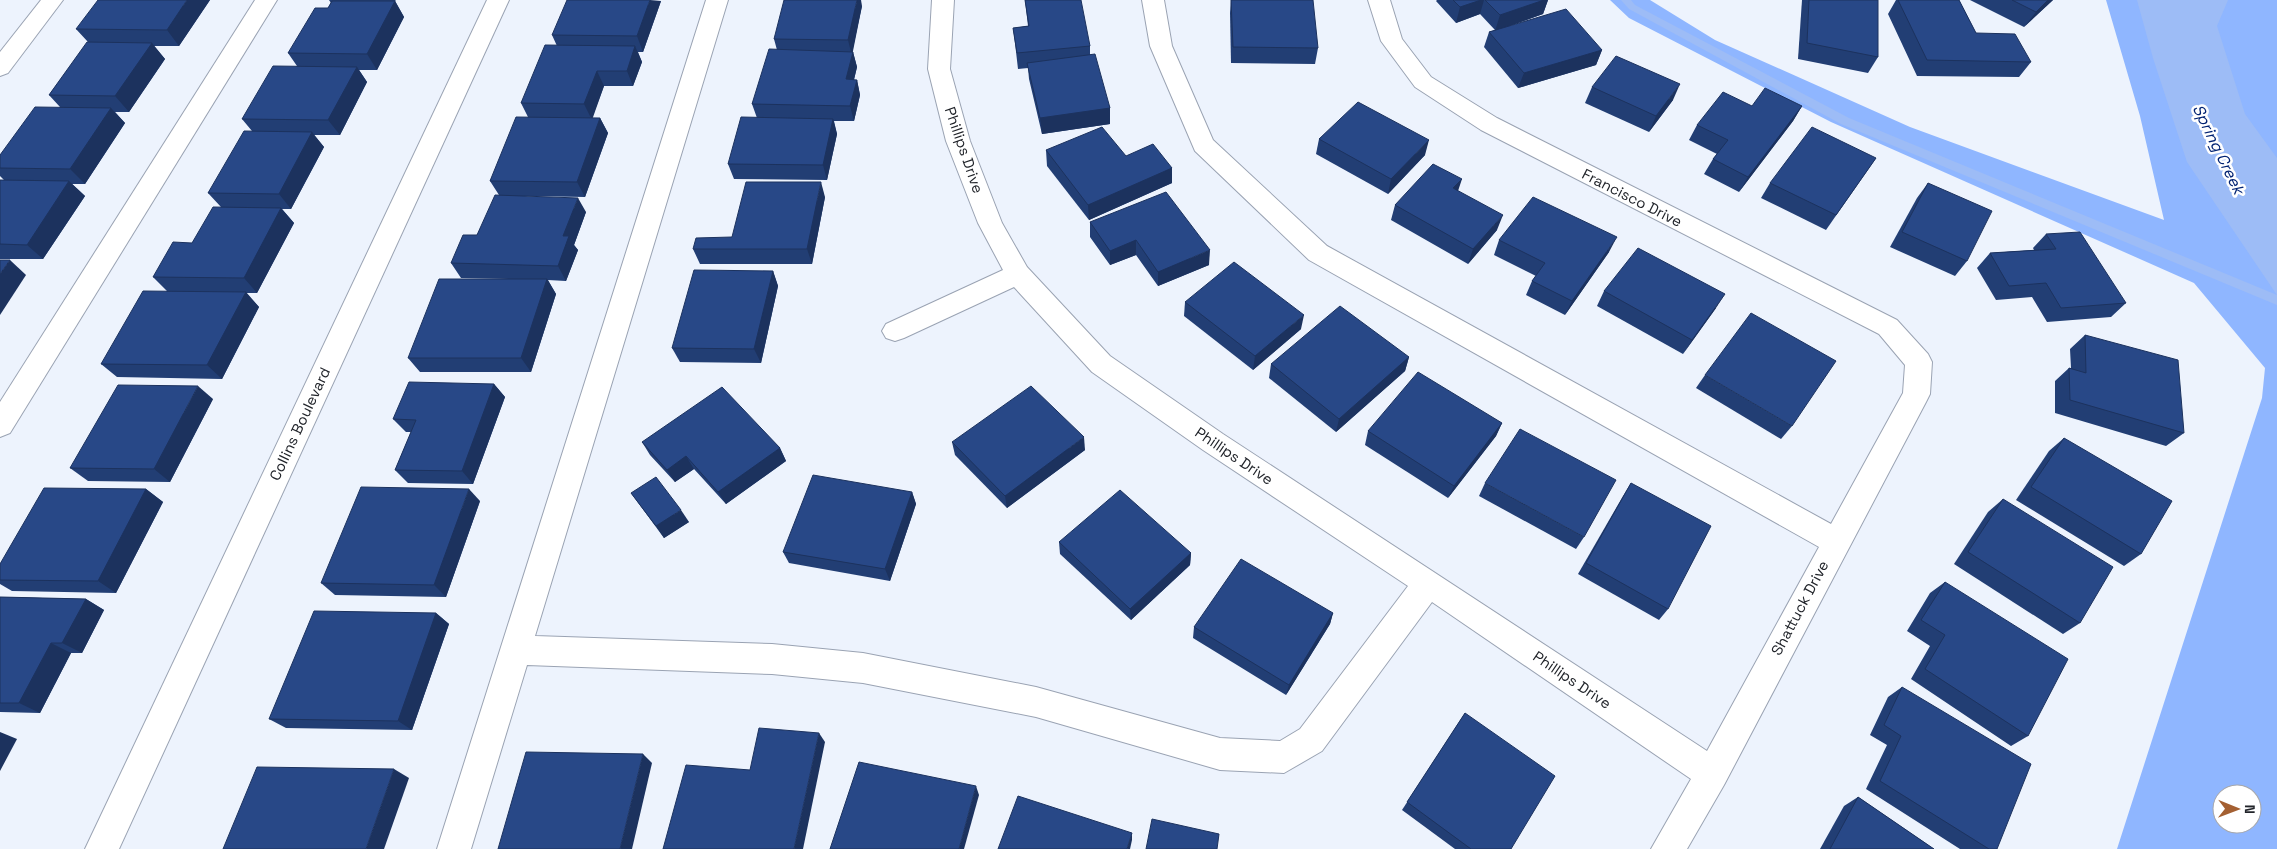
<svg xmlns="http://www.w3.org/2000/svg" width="2277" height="849" font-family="'Space Grotesk',sans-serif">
  <rect width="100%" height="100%" fill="#edf3fd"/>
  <path fill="#8fb6ff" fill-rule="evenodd" d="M1610 0H1650L1715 40 1910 127 2164 220 2140 116 2106 0H2277V849H2117L2262 398 2265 368 2194 283 1831 122 1629 18ZM2222 794H2252V824H2222Z"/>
  <path fill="#9dbcf6" d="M2137 0H2228L2217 26 2245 114 2277 158V295L2187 162 2153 58Z"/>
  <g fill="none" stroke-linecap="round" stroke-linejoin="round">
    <path fill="#9dbcf6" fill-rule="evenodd" d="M1621 0H1631L1635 5 1849 118 2277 295V305L1841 124 1629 9Z"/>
    <defs>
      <g id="minor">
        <path d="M41 0H63L8 73 0 76V52Z"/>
        <path d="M255 0H277L10 433 0 437V402Z"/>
        <path d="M487 0H509L119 849H85Z"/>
        <path d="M706 0H728L535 636 772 644 863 653 1036 687 1220 738 1280 741 1300 729 1408 586 1203 450 1092 372 1014 287 904 338 895 341 886 338 882 331 886 324 1003 270 978 223 946 141 928 69 932 0H954L950 69 970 141 1002 223 1027 267 1110 356 1223 434 1707 751 1819 547 1309 260 1195 151 1150 46 1142 0H1164L1172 46 1213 140 1327 246 1831 524 1903 393 1905 365 1879 334 1481 130 1415 87 1381 41 1368 0H1390L1402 39 1431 77 1497 118 1897 320 1928 354 1932 362 1930 394 1926 402 1724 785 1687 849H1651L1691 779 1432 602 1322 751 1284 773 1220 770 1036 717 863 683 772 674 527 665 471 849H437Z"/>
      </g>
    </defs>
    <use href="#minor" stroke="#9aa3b3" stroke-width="2"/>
    <use href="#minor" fill="#fff" fill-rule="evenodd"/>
  </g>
  <g fill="#223e74">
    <path d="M210 0 179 46H154L165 59 129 112H115L125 123 85 184H72L85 196 43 259H0V180H4L0 176V155L60 107 49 95 88 42 76 29Z"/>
    <path d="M329 0H396L395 1 404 17 377 70H359L367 82 340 135H314L324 147 291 209H282L294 223 257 293H246L259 307 222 379 117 377 101 364 167 291 153 277 192 243 221 207 208 193 252 131 242 119 297 66 288 53 328 8 331 3Z"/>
    <path d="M1025 0 1090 46V55L1110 108V124L1042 134 1029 79 1028 68 1018 69 1015 43 1013 28 1028 26Z"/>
    <path d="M1231 0 1318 48 1315 64 1231 63 1230 13Z"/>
    <path d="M1437 0H1548L1543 14 1510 26 1602 50 1596 65 1518 88 1484 47 1489 32 1495 30 1480 14 1456 23 1436 1Z"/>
    <path d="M1802 0H1878V57L1868 73 1798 59Z"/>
    <path d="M1896 0H1959L1976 33 2031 62 2019 77 1917 76 1888 14Z"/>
    <path d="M1970 0H2053L2024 27Z"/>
    <path d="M661 1 643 52H638L642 62 633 86H604L592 118H600L608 133 585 197 524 196 586 212 574 245 578 250 566 281 548 280 556 294 531 372H420L408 358 509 279 461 278 451 263 477 235 499 195 490 181 528 117 521 103 557 46 552 35Z"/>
    <path d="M862 6 852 52H853L857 67 854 80H857L860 95 854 121H834L837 134 827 180 734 179 728 164 757 118 752 104 777 50 774 39Z"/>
    <path d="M1592 87 1673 100 1649 132 1585 103Z"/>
    <path d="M1752 106H1802L1793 121 1739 192 1704 174 1713 159 1717 154 1689 140 1697 125Z"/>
    <path d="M1319 139 1425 155 1388 194 1316 154Z"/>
    <path d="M1046 150 1126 156 1172 168V183L1089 220 1047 166Z"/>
    <path d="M1876 158 1826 230 1761 198 1770 183Z"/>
    <path d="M1928 183 1967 261 1955 276 1890 247 1917 198Z"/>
    <path d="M1458 191 1497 230 1468 264 1391 220 1395 205Z"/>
    <path d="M825 197 812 264H700L693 249 732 237Z"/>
    <path d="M1090 222 1209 265 1158 286 1136 255 1110 265 1090 237Z"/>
    <path d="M2046 234 2126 303 2111 317 2047 322 2032 297 1996 300 1977 268 1990 253 2034 250 2033 248Z"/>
    <path d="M1499 240 1609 252 1565 315 1526 295 1532 281 1536 276 1494 255Z"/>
    <path d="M773 271 778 286 761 363 680 362 672 348Z"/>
    <path d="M1604 291 1716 308 1683 354 1597 306Z"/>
    <path d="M1185 302 1301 329 1253 370 1184 316Z"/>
    <path d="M2085 335 2184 433 2166 446 2055 413V381L2069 368H2071L2070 349Z"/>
    <path d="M1409 357 1405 371 1336 432 1269 378 1271 364Z"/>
    <path d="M1705 375 1792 426 1781 439 1696 388Z"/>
    <path d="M494 384 505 397 473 484 408 483 395 470 411 432H406L393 419Z"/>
    <path d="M213 399 170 482 88 481 70 468Z"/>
    <path d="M1502 423 1496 436 1448 498 1365 445 1368 431Z"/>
    <path d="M2064 438 2141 554 2124 566 2016 500 2049 451Z"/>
    <path d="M642 442 780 448 786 461 726 504 694 469 675 482 650 455Z"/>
    <path d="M952 442 1085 450 1007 508 955 455Z"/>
    <path d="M1485 483 1584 537 1576 549 1479 496Z"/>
    <path d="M1631 483 1668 609 1659 620 1578 574 1623 496Z"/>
    <path d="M146 489 163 502 116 593 12 591 0 584V564Z"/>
    <path d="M912 492 916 504 890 581 789 563 783 552Z"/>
    <path d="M631 493 689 522 664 538Z"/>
    <path d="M2003 499 2080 623 2063 634 1954 564 1988 512Z"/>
    <path d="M480 501 446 597 335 595 321 583Z"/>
    <path d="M1059 542 1191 553 1190 565 1131 620 1060 554Z"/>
    <path d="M1945 582 2028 736 2011 746 1911 679 1930 646 1907 631 1930 593Z"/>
    <path d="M0 597 86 599 104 610 82 653H71L40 713 0 712Z"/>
    <path d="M436 613 449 624 412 730 286 728 269 719Z"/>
    <path d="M1333 613 1330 624 1286 695 1193 638 1194 627Z"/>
    <path d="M1902 687 1997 849H1960L1866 789 1887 745 1870 735 1888 697Z"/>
    <path d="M1465 713 1511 849H1455L1402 810Z"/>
    <path d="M1858 797 1934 849H1820L1844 806Z"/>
  </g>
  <g fill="#1c325e">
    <path d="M187 0H210L179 46 167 30Z"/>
    <path d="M650 0 661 1 643 52 637 36Z"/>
    <path d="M857 0H861L862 6 852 56 848 40Z"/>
    <path d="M1481 0H1484L1480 14 1456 23 1460 7Z"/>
    <path d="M1544 0H1548L1543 14 1495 31 1500 15Z"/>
    <path d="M2048 0H2053L2024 27 2036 12Z"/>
    <path d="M395 1 404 17 377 70 367 54Z"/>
    <path d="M152 43 165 59 129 112 115 96Z"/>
    <path d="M635 46 642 62 633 86 627 71Z"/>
    <path d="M1602 50 1596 65 1518 88 1524 73Z"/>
    <path d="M853 52 857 67 850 95 846 79Z"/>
    <path d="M357 67 367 82 340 135 328 120Z"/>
    <path d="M597 71 604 86 592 120 584 104Z"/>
    <path d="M857 80 860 95 854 121 850 106Z"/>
    <path d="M1680 84 1673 100 1649 132 1656 116Z"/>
    <path d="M1802 106 1793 121 1739 192 1748 177Z"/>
    <path d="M111 108 125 123 85 184 70 169Z"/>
    <path d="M1110 108V124L1042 134 1040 118Z"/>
    <path d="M600 118 608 133 585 197 577 182Z"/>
    <path d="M833 119 837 134 827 180 823 165Z"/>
    <path d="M312 132 324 147 291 209 279 194Z"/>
    <path d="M1429 140 1425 155 1388 194 1391 179Z"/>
    <path d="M1172 168V183L1089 220 1088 205Z"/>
    <path d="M1462 179 1457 194 1453 188Z"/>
    <path d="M69 181 85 196 43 259 27 245Z"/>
    <path d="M821 182 825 197 812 264 807 249Z"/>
    <path d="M578 198 586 212 574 245 578 250 566 281 558 266 563 236Z"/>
    <path d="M281 208 294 223 257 293 244 278Z"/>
    <path d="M1503 215 1497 230 1468 264 1473 249Z"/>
    <path d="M1617 237 1609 252 1565 315 1572 301Z"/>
    <path d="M1136 240V255L1110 265V251Z"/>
    <path d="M1210 250 1209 265 1158 286V272Z"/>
    <path d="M10 260 26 275 0 315V274Z"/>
    <path d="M773 271 778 286 761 363 754 349Z"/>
    <path d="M547 279 556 294 531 372 521 358Z"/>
    <path d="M246 292 259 307 222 379 207 365Z"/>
    <path d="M1725 294 1716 308 1683 354 1692 340Z"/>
    <path d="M1304 315 1301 329 1253 370 1255 356Z"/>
    <path d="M1409 357 1405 371 1336 432 1339 419Z"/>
    <path d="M494 384 505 397 473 484 462 471Z"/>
    <path d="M198 386 213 399 170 482 154 469Z"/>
    <path d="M1502 423 1496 436 1448 498 1454 486Z"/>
    <path d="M1084 437 1085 450 1007 508 1005 496Z"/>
    <path d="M780 448 786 461 726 504 718 492Z"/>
    <path d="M686 456 694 469 675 482 667 470Z"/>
    <path d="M146 489 163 502 116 593 98 581Z"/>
    <path d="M469 489 480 501 446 597 434 585Z"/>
    <path d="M912 492 916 504 890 581 885 569Z"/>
    <path d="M681 510 689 522 664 538 656 526Z"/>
    <path d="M1191 553 1190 565 1131 620 1130 609Z"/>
    <path d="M86 599 104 610 82 653 62 643Z"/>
    <path d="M436 613 449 624 412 730 398 721Z"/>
    <path d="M1333 613 1330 624 1286 695 1289 685Z"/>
    <path d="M51 643 71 653 40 713 19 703Z"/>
    <path d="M0 732 17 739 0 771Z"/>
    <path d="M819 733 825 742 803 849H794Z"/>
    <path d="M643 754 652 763 632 849H620Z"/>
    <path d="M394 769 409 778 384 849H366Z"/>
    <path d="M976 786 979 795 964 849H959Z"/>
    <path d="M1132 833V840L1130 849H1127Z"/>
  </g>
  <g fill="#284887" stroke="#1c325e">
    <path d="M98 0H187L167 30 76 29Z"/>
    <path d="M567 0H650L637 36 552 35Z"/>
    <path d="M784 0H857L848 40 774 39Z"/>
    <path d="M1025 0H1081L1090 46 1017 53 1013 28 1029 26Z"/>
    <path d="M1231 0H1313L1318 48 1233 47Z"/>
    <path d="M1453 0H1481L1460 7Z"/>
    <path d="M1485 0H1544L1500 15Z"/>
    <path d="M1809 0H1878V57L1807 43Z"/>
    <path d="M1898 0H1959L1976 33 2015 34 2031 62 1927 60Z"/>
    <path d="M2012 0H2048L2036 12Z"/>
    <path d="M332 1H395L367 54 288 53 315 8H328Z"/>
    <path d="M1566 9 1602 50 1524 73 1489 32Z"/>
    <path d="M87 42 152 43 115 96 49 95Z"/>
    <path d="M545 45 635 46 627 71H597L584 104 521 103Z"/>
    <path d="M769 49 853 52 846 79 857 80 850 106 752 104Z"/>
    <path d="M1095 54 1110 108 1040 118 1027 63Z"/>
    <path d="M1616 56 1680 84 1656 116 1592 87Z"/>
    <path d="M273 66 357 67 328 120 242 119Z"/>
    <path d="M1765 88 1802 106 1748 177 1713 159 1728 140 1697 125 1723 92 1752 106Z"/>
    <path d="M1358 102 1429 140 1391 179 1319 139Z"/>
    <path d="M35 107 111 108 70 169 0 168V155Z"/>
    <path d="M516 117 600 118 577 182 490 181Z"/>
    <path d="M741 117 833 119 823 165 728 164Z"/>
    <path d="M1102 127 1126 156 1153 144 1172 168 1088 205 1046 150Z"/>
    <path d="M1812 127 1876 158 1836 215 1770 183Z"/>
    <path d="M244 131 312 132 279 194 208 193Z"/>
    <path d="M1433 164 1462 179 1453 188 1503 215 1473 249 1395 205Z"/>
    <path d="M0 180 69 181 27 245 0 244Z"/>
    <path d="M746 182H821L807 249H693L696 238 732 237Z"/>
    <path d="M1928 183 1992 211 1967 261 1902 232Z"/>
    <path d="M1166 192 1210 250 1158 272 1136 240 1110 251 1090 222Z"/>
    <path d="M495 195 578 198 563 236H569L558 266 451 263 463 235H477Z"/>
    <path d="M1533 197 1617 237 1572 301 1532 281 1545 263 1499 240Z"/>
    <path d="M213 207 281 208 244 278 153 277 173 242 192 243Z"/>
    <path d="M2080 232 2126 303 2061 308 2046 283 2009 286 1990 253 2056 249 2046 234Z"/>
    <path d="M1638 248 1725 294 1692 340 1604 291Z"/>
    <path d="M0 260H10L0 274Z"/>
    <path d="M1234 262 1304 315 1255 356 1185 302Z"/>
    <path d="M694 270 773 271 754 349 672 348Z"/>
    <path d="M439 279H547L521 358H408Z"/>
    <path d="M143 291 246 292 207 365 101 364Z"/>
    <path d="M1340 306 1409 357 1339 419 1271 364Z"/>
    <path d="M1751 313 1836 361 1792 426 1705 375Z"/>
    <path d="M2085 335 2178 360 2184 433 2070 400 2069 368 2086 373Z"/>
    <path d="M1418 372 1502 423 1454 486 1368 431Z"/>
    <path d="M409 382 494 384 462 471 395 470 416 420 393 419Z"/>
    <path d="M118 385 198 386 154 469 70 468Z"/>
    <path d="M1031 386 1084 437 1005 496 952 442Z"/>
    <path d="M722 387 780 448 718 492 686 456 667 470 642 442Z"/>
    <path d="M1520 429 1616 480 1584 537 1485 483Z"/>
    <path d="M2064 438 2172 501 2141 554 2031 487Z"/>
    <path d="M813 475 912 492 885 569 783 552Z"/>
    <path d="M656 477 681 510 656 526 631 493Z"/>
    <path d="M1631 483 1711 526 1668 609 1586 563Z"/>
    <path d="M361 487 469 489 434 585 321 583Z"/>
    <path d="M44 488 146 489 98 581 0 580V564Z"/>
    <path d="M1120 490 1191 553 1130 609 1059 542Z"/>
    <path d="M2003 499 2113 567 2080 623 1968 552Z"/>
    <path d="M1241 559 1333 613 1289 685 1194 627Z"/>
    <path d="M1945 582 2068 659 2028 736 1925 669 1945 635 1921 620Z"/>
    <path d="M0 597 86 599 62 643H51L19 703H0Z"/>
    <path d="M314 611 436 613 398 721 269 719Z"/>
    <path d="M1902 687 2031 764 1997 849H1989L1880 781 1901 736 1884 725Z"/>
    <path d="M1465 713 1555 776 1511 849H1471L1407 802Z"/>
    <path d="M759 728 819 733 794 849H663L686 765 750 770Z"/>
    <path d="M526 752 643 754 620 849H498Z"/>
    <path d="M859 762 976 786 959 849H830Z"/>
    <path d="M257 767 394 769 366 849H223Z"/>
    <path d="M1018 796 1132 833 1127 849H998Z"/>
    <path d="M1858 797 1934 849H1830Z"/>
    <path d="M1152 819 1219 834 1217 849H1146Z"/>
  </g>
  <g text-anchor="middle" stroke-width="5" stroke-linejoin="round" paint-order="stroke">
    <g font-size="15" fill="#21242a" stroke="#fff">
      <text transform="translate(964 150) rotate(71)" y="5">Phillips Drive</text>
      <text transform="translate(1632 198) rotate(27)" y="5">Francisco Drive</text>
      <text transform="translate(300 424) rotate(-65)" y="5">Collins Boulevard</text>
      <text transform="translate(1234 456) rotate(34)" y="5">Phillips Drive</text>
      <text transform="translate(1800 608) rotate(-62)" y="5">Shattuck Drive</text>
      <text transform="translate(1572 680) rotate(34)" y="5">Phillips Drive</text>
    </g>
    <g font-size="16" font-style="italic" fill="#002272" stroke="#fff">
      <text transform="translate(2219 149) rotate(64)" y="6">Spring Creek</text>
    </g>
  </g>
  <g transform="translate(2237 809) rotate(91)"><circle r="24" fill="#ffffff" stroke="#a6a7aa"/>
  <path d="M0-4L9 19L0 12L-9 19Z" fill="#a46032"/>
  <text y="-8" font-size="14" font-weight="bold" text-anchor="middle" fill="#21242a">N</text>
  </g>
</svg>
